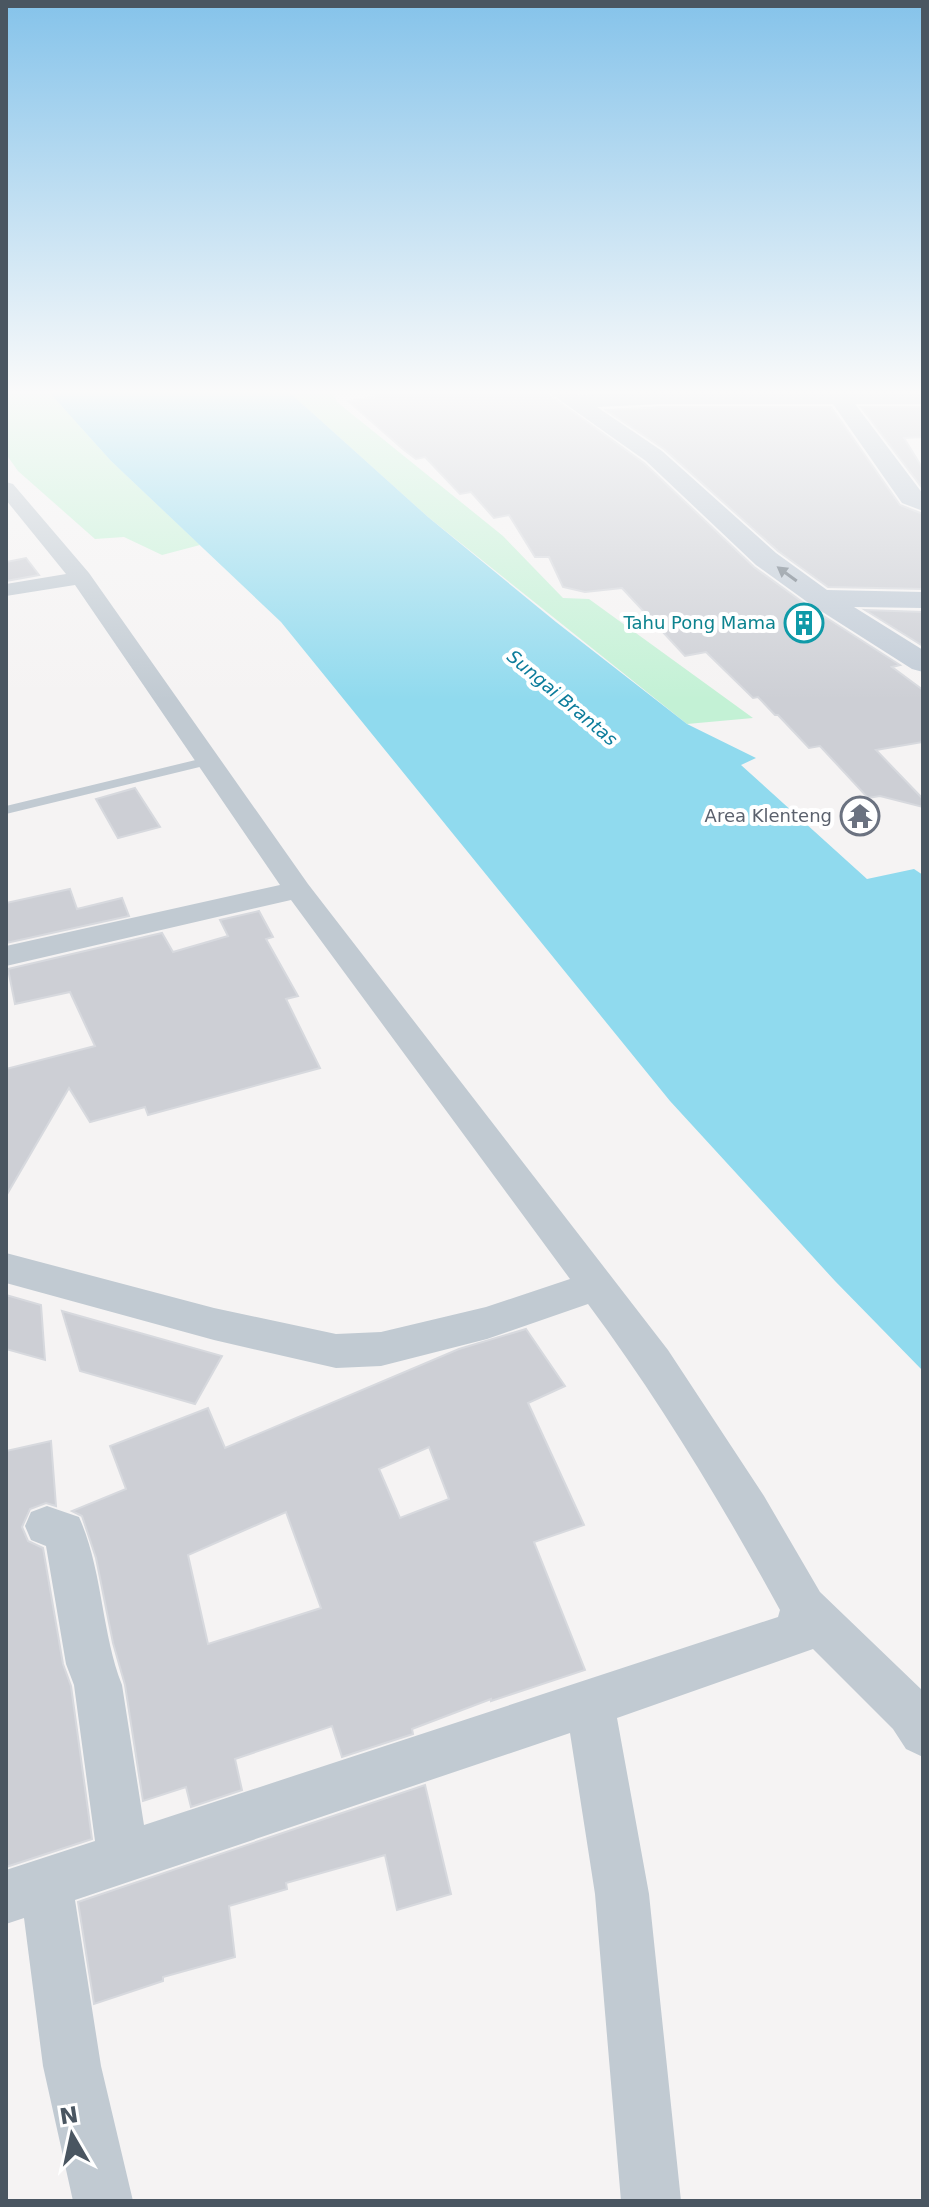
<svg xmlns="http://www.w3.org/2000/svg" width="929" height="2207" font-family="'DejaVu Sans',sans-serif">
  <rect width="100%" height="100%" fill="#f5f3f3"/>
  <g fill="#c3f1d5">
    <path d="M6 391H48L111 461 200 545 162 555 124 537 95 539 18 471 6 454Z"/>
    <path d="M288 391H333L337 402 503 536 563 598 589 599 753 718 687 724 428 517Z"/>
  </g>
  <path fill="#90daee" d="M48 391H288L428 517 556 622 687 724 756 758 741 765 867 879 914 869 923 875V1371L835 1281 670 1101 281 622 111 461Z"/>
  <g fill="#cdcfd5" stroke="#d7d9de" stroke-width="2" fill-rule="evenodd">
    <path d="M370 391H544L644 463 754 567 808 606 900 665 892 667 923 690V742L876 750 923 799V807L880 796 868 798 820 746 809 748 778 715H775L758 697 753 698 706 652 685 656 622 588 585 592 563 587 549 557H535L509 515 494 518 471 492 460 494 425 457 416 459 404 450 348 401 374 397Z"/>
    <path d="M663 407H831L900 505 923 514V589L828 587 778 551 664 449 606 410Z"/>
    <path d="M861 407H923V437L904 438 923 469V489Z"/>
    <path d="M26 558 39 575 6 581V562Z"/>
    <path d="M865 610 923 612V646Z"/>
    <path d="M135 788 160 827 118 838 96 799Z"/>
    <path d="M70 889 77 909 122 898 129 916 6 943V903Z"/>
    <path d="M259 911 273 937 266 939 298 996 286 999 320 1068 148 1115 145 1107 90 1122 69 1088 6 1196V1069L95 1046 70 992 15 1004 8 969 162 933 173 952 228 936 220 920Z"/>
    <path d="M6 1295 41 1305 45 1360 6 1349Z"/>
    <path d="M62 1311 222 1356 195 1404 80 1371Z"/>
    <path d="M526 1329 565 1386 528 1403 584 1525 534 1542 585 1670 491 1701V1699L412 1729 413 1734 342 1757 332 1726 235 1759 242 1790 191 1807 186 1787 143 1801 125 1685 113 1643 96 1558 82 1516 72 1511 126 1489 110 1446 208 1408 225 1448 459 1349ZM429 1447 449 1499 400 1518 379 1469ZM286 1512 321 1608 208 1644 188 1555Z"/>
    <path d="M51 1441 56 1506 46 1503 30 1509 22 1527 28 1541 43 1548 63 1664 71 1686 92 1839 6 1867V1451Z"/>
    <path d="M425 1785 451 1894 397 1910 385 1855 286 1883 287 1889 229 1906 235 1957 163 1977V1981L94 2004 78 1902Z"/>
  </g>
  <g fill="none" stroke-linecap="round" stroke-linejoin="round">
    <path fill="#c1cad2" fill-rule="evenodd" d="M208 757 212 758V764L6 814V806Z"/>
    <path fill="#c1cad2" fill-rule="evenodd" d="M6 482 13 484 89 573 308 884 668 1350 764 1496 820 1592 923 1691V1757L906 1749 893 1729 813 1649 617 1718 649 1894 681 2201H621L595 1894 570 1733 75 1900 101 2066 133 2201H73L43 2066 24 1918 6 1924V1870L95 1841 74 1685 66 1664 46 1546 31 1540 25 1526 31 1512 47 1506 79 1517C103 1571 101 1631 122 1685L144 1825 778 1617 780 1610C722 1504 660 1401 588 1304L487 1339 381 1366 336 1368 214 1340 6 1283V1253L214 1308 336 1334 381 1332 486 1307 570 1279 291 900 6 966V946L280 885 75 585 6 596V584L66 574 6 500Z"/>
    <path fill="#c1cbd6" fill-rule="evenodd" d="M547 391H572L579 395 660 391H923V404H855L923 494V511L902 503 833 404H663L597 407 662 451 776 553 827 590 923 592V608L854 607 923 650V672L912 669 810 604 756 565 646 461Z"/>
  </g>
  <defs><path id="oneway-solid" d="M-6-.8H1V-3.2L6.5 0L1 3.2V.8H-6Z" transform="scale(2)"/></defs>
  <use fill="#6e7984" href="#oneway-solid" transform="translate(787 574) rotate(-144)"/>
  <linearGradient id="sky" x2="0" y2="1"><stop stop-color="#85c3ea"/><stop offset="0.56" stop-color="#fafafa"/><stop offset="1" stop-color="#fafafa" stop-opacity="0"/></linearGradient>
  <rect width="929" height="700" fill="url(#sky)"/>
  <defs>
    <symbol id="building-ring" viewBox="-11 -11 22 22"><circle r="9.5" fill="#fff" stroke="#0f9aa8" stroke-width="1.5"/><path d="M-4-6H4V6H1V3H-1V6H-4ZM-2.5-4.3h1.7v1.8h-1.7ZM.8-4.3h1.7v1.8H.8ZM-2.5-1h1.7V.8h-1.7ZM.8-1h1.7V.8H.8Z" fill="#0f9aa8"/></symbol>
    <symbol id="temple-ring" viewBox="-11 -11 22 22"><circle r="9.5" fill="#fff" stroke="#6b7280" stroke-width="1.5"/><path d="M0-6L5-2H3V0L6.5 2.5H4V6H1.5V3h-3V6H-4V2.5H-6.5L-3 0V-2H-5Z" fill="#6b7280"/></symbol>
  </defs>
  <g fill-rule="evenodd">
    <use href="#building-ring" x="782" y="601" width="44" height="44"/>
    <use href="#temple-ring" x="838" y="794" width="44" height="44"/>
  </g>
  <g text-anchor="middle" stroke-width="8" stroke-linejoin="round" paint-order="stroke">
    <g font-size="18" fill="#0d838f" stroke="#fff" text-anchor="end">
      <text x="776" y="629">Tahu Pong Mama</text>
    </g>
    <g font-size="18" font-style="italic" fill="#0c7c9b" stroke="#fff">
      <text transform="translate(562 698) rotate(40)" y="6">Sungai Brantas</text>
    </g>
    <g font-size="18" fill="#5b616d" stroke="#fff" text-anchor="end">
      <text x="832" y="822">Area Klenteng</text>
    </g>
  </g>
  <rect width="929" height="2207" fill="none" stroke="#4a5661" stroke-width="16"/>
  <g transform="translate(72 2135) rotate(351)" stroke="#ffffff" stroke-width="6" paint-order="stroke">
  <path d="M0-6L14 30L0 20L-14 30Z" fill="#4a5661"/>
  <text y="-12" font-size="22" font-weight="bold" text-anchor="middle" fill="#4a5661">N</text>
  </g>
</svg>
